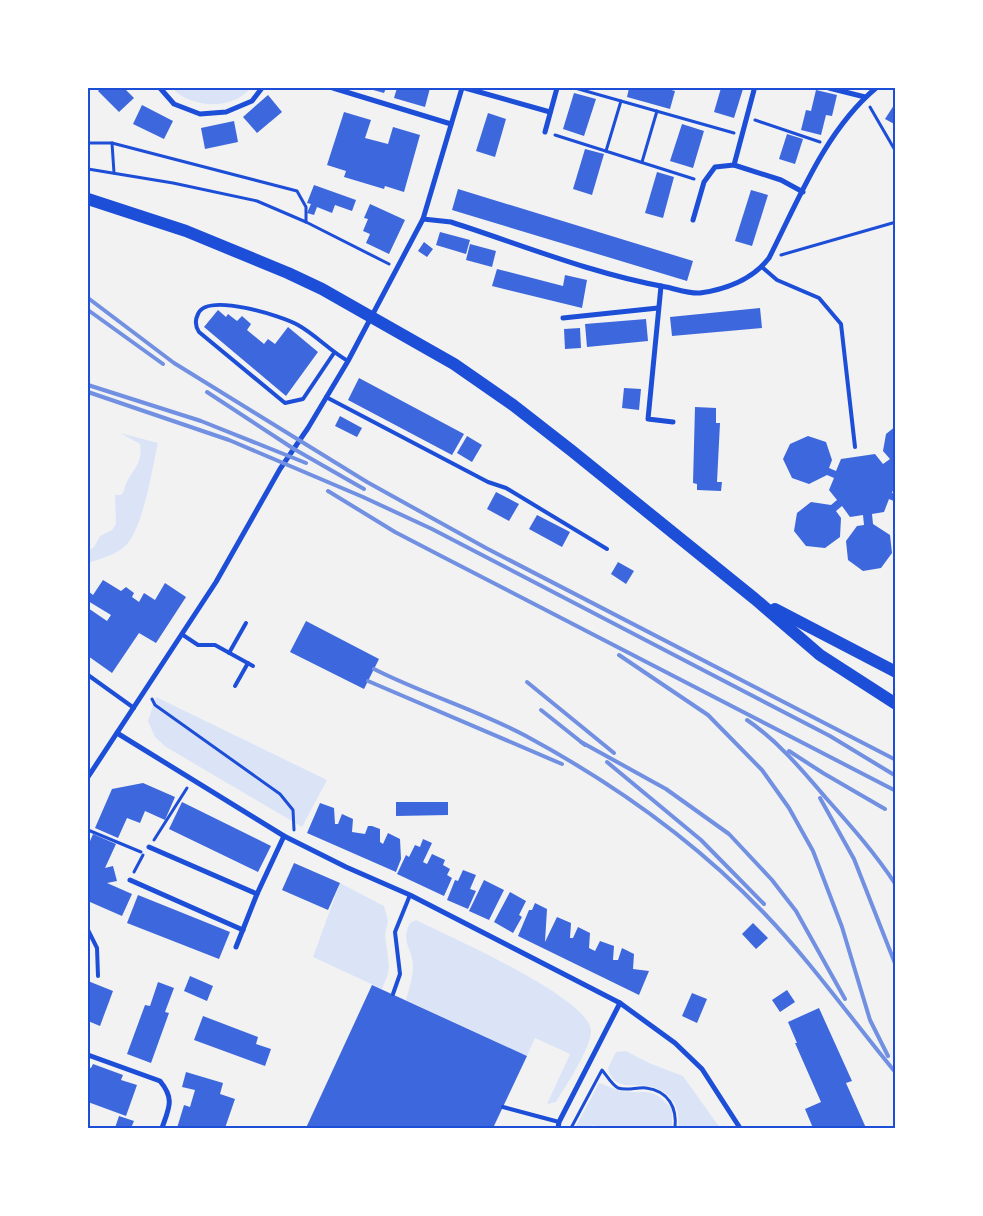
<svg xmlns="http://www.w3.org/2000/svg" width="983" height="1216" font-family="Roboto,sans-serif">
  <rect width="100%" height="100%" fill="#f2f2f2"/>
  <g fill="#dbe4f7">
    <path d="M172 88H250C233 111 190 108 172 88Z"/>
    <path d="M120 433 158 443C152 468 143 533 123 548 112 556 100 559 88 563V551L94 547 100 536 112 530 116 524 115 495H121C125 491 124 489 126 484 132 469 143 465 140 444Z"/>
    <path d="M156 697 327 780 302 827 166 747 155 737 148 721Z"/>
    <path d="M340 883 384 906 388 921 385 934 389 966 388 974 382 989 313 957Z"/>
    <path d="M416 920C448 936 588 997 591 1030 592 1047 565 1087 556 1102L547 1104 570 1054 535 1038 527 1056 406 1000C409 989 413 977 413 965 412 947 400 942 410 923Z"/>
    <path d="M626 1051 649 1063 683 1076 720 1128H678C682 1107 669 1089 647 1086 638 1084 627 1087 619 1083 612 1080 610 1075 608 1068L616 1052Z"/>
    <path d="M599 1083C607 1085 614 1090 622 1091 649 1095 650 1085 672 1109V1128H602L593 1125 591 1128H575Z"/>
  </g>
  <g fill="#3d67dc">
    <path d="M101 88H124L134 98 119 112 98 91Z"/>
    <path d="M366 88H386L384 93Z"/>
    <path d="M397 88H430L425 107 394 98Z"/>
    <path d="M629 88H664L675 91 670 109 627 97Z"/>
    <path d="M721 88 743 89 734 118 714 112Z"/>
    <path d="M816 90 837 95 832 116 826 115 821 135 801 130 806 110 811 111Z"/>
    <path d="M574 93 596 99 584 136 563 129Z"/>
    <path d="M268 95 282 112 257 133 243 117Z"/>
    <path d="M896 102V125L885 119Z"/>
    <path d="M142 105 173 121 164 139 133 124Z"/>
    <path d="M344 112 371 120 365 138 388 144 393 127 420 135 404 192 385 186 384 189 344 177 346 171 327 165Z"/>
    <path d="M488 113 506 119 495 157 476 151Z"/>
    <path d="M234 121 238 142 205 149 201 128Z"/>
    <path d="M682 124 704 131 693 168 670 161Z"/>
    <path d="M787 134 803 139 795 164 779 159Z"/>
    <path d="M585 149 604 154 592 195 573 189Z"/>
    <path d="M657 172 674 177 663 218 645 213Z"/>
    <path d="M314 185 356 200 352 211 335 205 332 213 317 207 314 215 307 213 311 204 307 203Z"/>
    <path d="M458 189 693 261 687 281 452 210Z"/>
    <path d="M751 190 768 195 752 246 735 241Z"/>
    <path d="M370 204 405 220 389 254 366 243 370 234 363 231 368 219 364 218Z"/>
    <path d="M440 232 470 240 466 254 436 245Z"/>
    <path d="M424 242 433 249 427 257 418 251Z"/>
    <path d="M470 244 496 251 492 267 466 260Z"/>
    <path d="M497 269 563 286 565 275 587 280 582 308 492 286Z"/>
    <path d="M760 308 762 328 672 336 670 317Z"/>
    <path d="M218 310 226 317 228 314 237 321 242 316 251 324 247 330 264 344 268 339 275 344 288 327 318 352 286 396 204 327Z"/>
    <path d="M646 319 648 341 587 347 585 324Z"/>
    <path d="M580 328 581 348 565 349 564 329Z"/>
    <path d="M359 378 464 434 452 455 348 400Z"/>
    <path d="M624 388 641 389 639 410 622 408Z"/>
    <path d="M695 407 716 408V423H720L717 482H722L721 491 697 490V484L693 483Z"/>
    <path d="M340 416 362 428 357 437 335 426Z"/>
    <path d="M896 426V483L892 493 896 494V502L889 499 884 512 872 514 873 524 890 535 892 553 881 568 863 571 848 560 846 541 857 526 864 525 863 515 850 517 842 506 836 511 841 518 840 537 825 548 806 546 794 531 797 513 811 502 831 505 837 500 829 490 834 478 827 475 809 484 792 478 783 459 790 444 808 436 826 442 832 460 829 468 836 471 841 459 875 454 883 464 890 459 883 451 886 434Z"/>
    <path d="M467 436 482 445 472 462 457 453Z"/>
    <path d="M496 492 519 504 509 521 487 509Z"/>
    <path d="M537 515 570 532 562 547 529 529Z"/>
    <path d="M618 562 634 571 626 584 611 574Z"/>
    <path d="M103 580 121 591 126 587 134 593 132 597 139 602 144 593 155 600 165 583 186 597 156 643 139 633 112 673 88 656V608L107 621 111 615 88 601V591L93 595Z"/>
    <path d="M306 621 379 659 364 689 290 652Z"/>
    <path d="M143 783 175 797 165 820 145 811 140 823 127 818 118 838 95 828 112 789Z"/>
    <path d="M182 802 271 846 258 872 169 829Z"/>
    <path d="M396 802H448V815L396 816Z"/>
    <path d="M320 803 334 808 335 824H338L342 814 353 819 352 832 365 834 368 826H372L380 829V842L383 844 388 833 400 839 401 859 396 872 307 833Z"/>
    <path d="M93 834 116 844 105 868 113 866 117 881 107 883 132 894 122 916 90 902 88 846Z"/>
    <path d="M423 839 432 843 423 862 427 864 432 854 445 860 443 865 450 869 447 875 452 878 444 896 397 874 406 855 409 857 415 845 420 847Z"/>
    <path d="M294 863 340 883 328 910 282 890Z"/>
    <path d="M463 870 476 875 470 889 476 891 468 909 447 900 455 880 458 881Z"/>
    <path d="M484 880 504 890 489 920 469 911Z"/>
    <path d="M510 892 526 901 519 915 522 917 513 933 494 922Z"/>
    <path d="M138 895 230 932 219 959 127 923Z"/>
    <path d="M535 903 547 909 545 942 557 917 571 923 570 938H573L578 927 590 933 589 948 595 951 600 941 614 946 613 960H618L622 948 634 954 633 969 649 971 639 995 518 936 529 910H532Z"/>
    <path d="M753 923 768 938 756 949 742 934Z"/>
    <path d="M190 976 213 986 207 1001 184 991Z"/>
    <path d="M88 981 113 991 100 1026 88 1021Z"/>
    <path d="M158 982 174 988 165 1012 169 1013 151 1063 127 1054 145 1005 150 1006Z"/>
    <path d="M372 985 527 1056 493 1128H306Z"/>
    <path d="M787 990 795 1002 780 1012 772 1000Z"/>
    <path d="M692 993 707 999 697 1023 682 1016Z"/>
    <path d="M819 1008 852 1081 846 1083 866 1128H813L805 1109 821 1102 795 1043H797L788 1022Z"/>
    <path d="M203 1016 258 1037 256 1044 271 1049 265 1066 194 1040Z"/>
    <path d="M93 1064 123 1075 121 1080 137 1085 126 1116 88 1102V1067L91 1068Z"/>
    <path d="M186 1072 223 1083 220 1094 235 1099 225 1128H177L184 1105 190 1107 195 1090 182 1087Z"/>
    <path d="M119 1116 134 1121 131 1128H115Z"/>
  </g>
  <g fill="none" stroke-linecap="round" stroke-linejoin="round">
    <g stroke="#1d4ed8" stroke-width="3">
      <path d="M575 88 734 133"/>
      <path d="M870 107 896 152"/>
      <path d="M755 120 820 142"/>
      <path d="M555 135 694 179"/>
      <path d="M88 143H112L297 191 306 207V222"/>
      <path d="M112 143 114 173"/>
      <path d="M606 151 621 101"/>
      <path d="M642 162 657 111"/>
      <path d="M88 169 173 183 257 201 306 222 389 264"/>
      <path d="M781 255 896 222"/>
      <path d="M152 699 155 705 280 794 293 810 294 830"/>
      <path d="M88 830 141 852"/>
      <path d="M154 840 187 788"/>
      <path d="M134 872 143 855"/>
      <path d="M571 1128 602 1070C607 1076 612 1085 618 1088 627 1091 637 1087 646 1088 669 1091 677 1108 675 1128"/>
    </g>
    <g stroke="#1d4ed8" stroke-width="4">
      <path d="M762 267 777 280 819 298 841 324 855 447"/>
      <path d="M334 353 303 399 285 403 199 332C195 326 195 320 198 314 207 292 282 316 298 325 316 335 330 351 348 361"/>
      <path d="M326 397 488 482 506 488 607 549"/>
      <path d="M183 635 198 645H215L253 666"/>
      <path d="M229 653 246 623"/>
      <path d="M88 675 134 708"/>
      <path d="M235 686 248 663"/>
      <path d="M88 930 97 948 98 976"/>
      <path d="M393 994 400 974 395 932 410 895"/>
      <path d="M503 1107 559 1122"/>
    </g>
    <g stroke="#1d4ed8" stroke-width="5">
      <path d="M160 88 174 104 200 114 226 112 252 101 262 88"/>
      <path d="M333 88 451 124"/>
      <path d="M465 88 550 112"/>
      <path d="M829 88 865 97"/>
      <path d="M545 132 557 88"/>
      <path d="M734 165 781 180 803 192"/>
      <path d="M423 219 451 222C522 245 593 274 666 287 676 289 690 294 700 293 727 289 752 280 769 258 799 199 825 131 876 88"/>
      <path d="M693 220 704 182 715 167 734 165 754 90"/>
      <path d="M661 286 648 419 673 422"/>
      <path d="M563 318 658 308"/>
      <path d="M117 733 284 836 346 867 410 895 620 1003 675 1043 702 1069 740 1128"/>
      <path d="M88 777 216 582 280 469 308 428 348 361 423 219 462 88"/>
      <path d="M149 847 257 894"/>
      <path d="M130 880 243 930"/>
      <path d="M236 947 257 894 284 836"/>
      <path d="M88 1055 160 1081C175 1099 169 1108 162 1128"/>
      <path d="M558 1128 559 1122 620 1003"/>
    </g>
    <g stroke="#1d4ed8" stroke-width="12">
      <path d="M88 199 186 231 288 273 322 289 454 364 513 405 572 451 755 599 820 655 896 704"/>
      <path d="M775 609 896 672"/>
    </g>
    <g stroke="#7290e2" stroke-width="4">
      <path d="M88 298 174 363 367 482 486 548 896 760"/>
      <path d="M88 310 163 364"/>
      <path d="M88 385 201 421 306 463"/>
      <path d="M88 392 229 440 363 497 432 529 830 736 896 776"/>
      <path d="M207 392 294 449 364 489"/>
      <path d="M328 491 395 532 445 558 896 791"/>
      <path d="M619 655 708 715 762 770 789 808 813 851 842 927 870 1020 888 1056"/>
      <path d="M374 669C423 694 478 710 526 736 613 783 696 842 764 913 812 963 852 1020 896 1073"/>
      <path d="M368 681 562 764"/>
      <path d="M527 682 614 753"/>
      <path d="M541 710 585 745"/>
      <path d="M747 720C778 741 802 770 826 798 851 826 875 853 896 885"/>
      <path d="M581 742 666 789 729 834 772 880 796 911 845 999"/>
      <path d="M789 751 823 773 885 809"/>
      <path d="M607 762 701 840 764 904"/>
      <path d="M820 798 854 859 896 966"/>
    </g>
  </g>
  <rect width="983" height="1216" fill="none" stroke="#ffffff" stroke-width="178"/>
  <rect x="89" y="89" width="805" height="1038" fill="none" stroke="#1d4ed8" stroke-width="2"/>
</svg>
